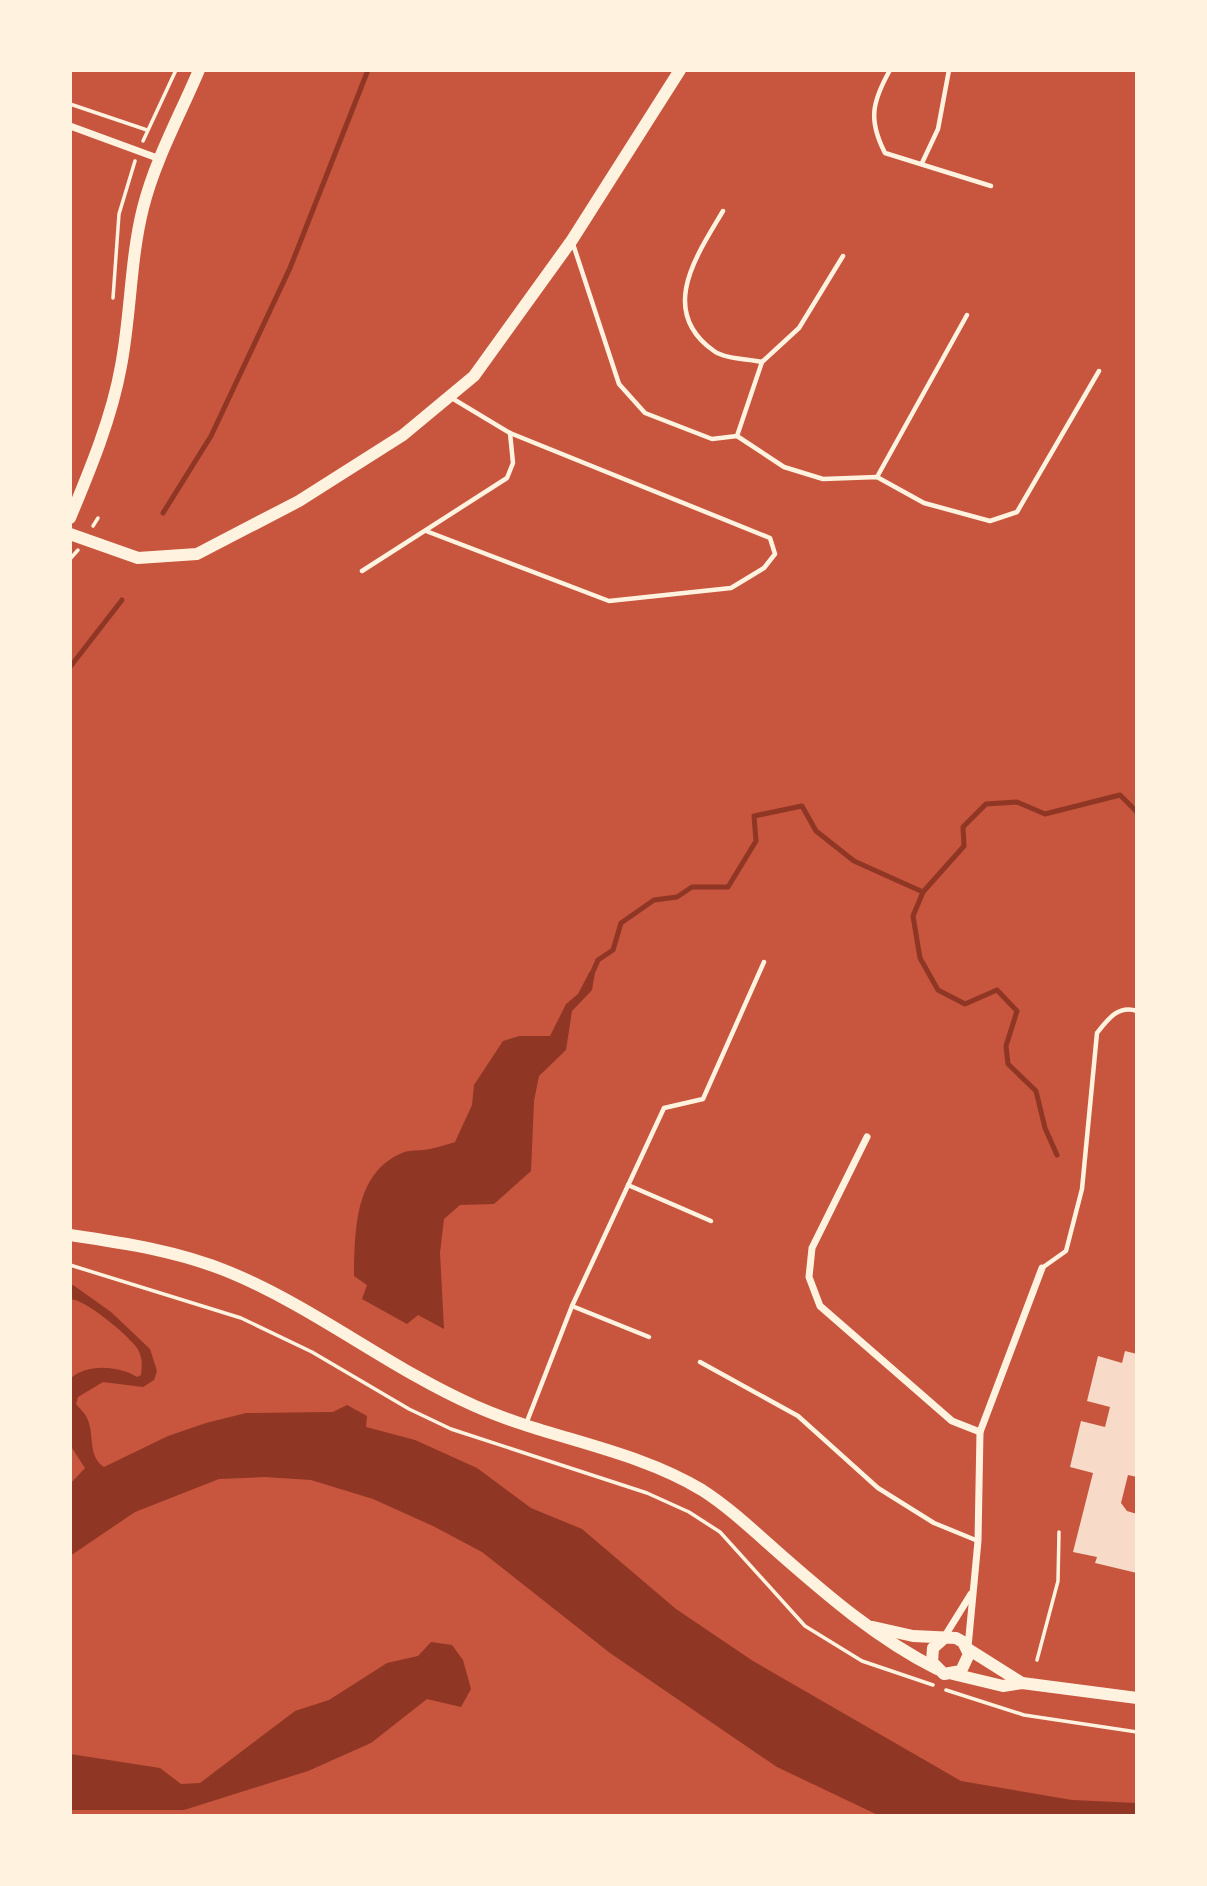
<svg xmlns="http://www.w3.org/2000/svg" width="1207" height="1886" font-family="Lora,serif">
  <rect width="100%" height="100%" fill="#c8553d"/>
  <g fill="#8f3625">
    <path d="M590 971 595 972 592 990 572 1011 566 1050 539 1076 534 1101 531 1171 494 1204 460 1205 444 1219 440 1253 444 1329 418 1315 407 1324 362 1299 367 1285 354 1276C355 1232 354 1173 402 1153 408 1150 416 1151 423 1150 434 1149 445 1145 455 1142L472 1105 474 1085 503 1041 519 1036H550L566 1004 578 994Z"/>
    <path d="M73 1285 111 1312 150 1349 157 1371 154 1380 143 1387 103 1382 78 1397 76 1404C79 1408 85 1413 87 1418 95 1434 87 1456 104 1467L168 1436 206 1423 246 1413 333 1412 347 1405 367 1416 366 1427 415 1440 477 1468 531 1508 582 1529 676 1609 753 1661 961 1781 1072 1800 1137 1803V1816H880L777 1767 610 1653 482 1552 433 1526 373 1499 311 1480 265 1477 219 1479 135 1512 70 1556V1484L85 1468 70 1445V1379C87 1363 119 1366 137 1377L141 1375C142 1366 143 1357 137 1348 128 1335 85 1299 70 1299V1286Z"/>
    <path d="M431 1642 452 1645 463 1660 471 1689 461 1707 427 1699 371 1743 308 1771 184 1810H70V1754L160 1768 181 1784 200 1783 295 1711 329 1700 387 1663 418 1656Z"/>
  </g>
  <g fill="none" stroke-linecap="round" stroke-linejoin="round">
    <g stroke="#8f3625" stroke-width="5">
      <path d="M163 513 211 436 290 268 368 70"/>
      <path d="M70 667 122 600"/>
      <path d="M923 892 913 916 920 958 938 990 965 1004 997 990 1017 1011 1006 1046 1008 1064 1036 1091 1045 1128 1057 1155"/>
      <path d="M591 976 598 960 613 950 621 923 654 900 677 897 692 887H728L756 841 754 816 802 806 816 831 854 861 923 892 964 846 963 827 986 804 1017 802 1045 814 1120 795 1137 812"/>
    </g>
  </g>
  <path fill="#f7dbc8" d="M1125 1351 1137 1354V1477L1128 1475 1121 1503 1127 1511 1137 1514V1573L1095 1563 1097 1557 1073 1552 1093 1473 1070 1467 1081 1421 1105 1427 1110 1407 1087 1401 1098 1356 1122 1363Z"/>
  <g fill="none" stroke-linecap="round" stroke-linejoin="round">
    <g stroke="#fff3e0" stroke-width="3.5">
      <path d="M70 104 147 130"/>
      <path d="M143 141 176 70"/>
      <path d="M113 298 119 214 135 161"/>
      <path d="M93 526 98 518"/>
      <path d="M70 559 78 550"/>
      <path d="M70 1265 241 1318 312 1352 409 1409 451 1429 647 1493 689 1512 720 1532 805 1626 862 1661 933 1685"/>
      <path d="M1037 1660 1058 1581 1059 1532"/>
      <path d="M946 1690 1024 1715 1137 1732"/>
    </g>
    <g stroke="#fff3e0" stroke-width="4.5">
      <path d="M890 70C872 102 868 120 885 153L991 186"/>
      <path d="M922 163 938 129 949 70"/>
      <path d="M723 211C697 255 657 311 714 351 725 359 748 359 762 362"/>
      <path d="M573 244 619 384 645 413 712 439 737 436 784 467 823 479 877 477 924 503 990 521 1017 512 1099 371"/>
      <path d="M737 436 762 362 799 328 843 256"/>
      <path d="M877 477 967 315"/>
      <path d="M426 531 609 601 731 588 764 568 775 554 770 538 510 433 450 397"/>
      <path d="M362 571 507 478 513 463 510 433"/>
      <path d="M628 1185 711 1221"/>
      <path d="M1042 1268 1066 1251 1082 1189 1097 1033C1108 1019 1118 1005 1137 1011"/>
      <path d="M572 1306 649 1337"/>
      <path d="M700 1362 798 1416 878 1488 934 1523 978 1541"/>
      <path d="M526 1424 572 1306 664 1108 703 1099 764 962"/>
    </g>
    <g stroke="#fff3e0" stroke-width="7">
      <path d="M70 126 160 159"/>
      <path d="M867 1137 812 1248 809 1277 820 1306 952 1421 980 1432"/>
      <path d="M943 1639 971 1594"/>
      <path d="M968 1647 978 1541 980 1432 1042 1268"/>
    </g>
    <path stroke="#fff3e0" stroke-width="12" d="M70 534 138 558 197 554 299 501 403 435 474 376 572 240 680 70"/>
    <g stroke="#fff3e0" stroke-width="12">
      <path d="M70 518C90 470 112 417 121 366 131 314 130 260 143 208 155 160 180 115 199 70"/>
      <path d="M70 1235C124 1243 178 1251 229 1272 316 1308 389 1368 475 1406 549 1439 632 1448 702 1490 730 1508 755 1532 780 1554 829 1597 878 1639 937 1669"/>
      <path d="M873 1627 913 1636 956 1638 963 1642 969 1654 961 1671 944 1674 932 1662 933 1648 943 1639"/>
      <path d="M968 1649 1022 1683 1137 1698"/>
      <path d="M953 1674 1003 1686 1022 1683"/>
    </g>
  </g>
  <rect width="1207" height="1886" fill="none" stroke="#fff3e0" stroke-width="144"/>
</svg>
